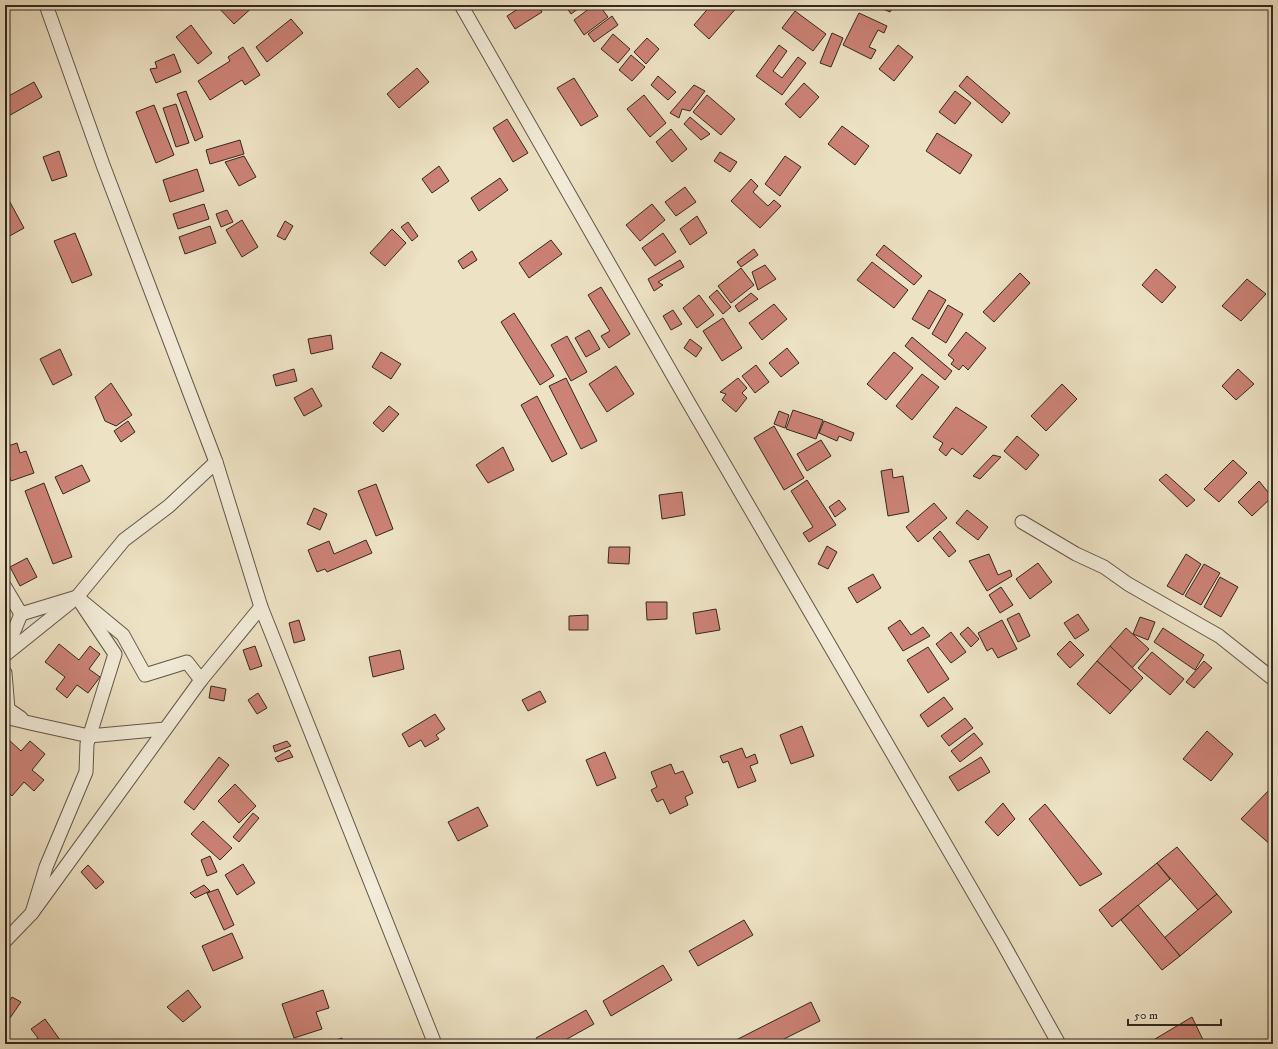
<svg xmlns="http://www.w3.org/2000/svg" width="1278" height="1049" font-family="'IM FELL DW Pica',serif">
  <rect width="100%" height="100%" fill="#ede2c4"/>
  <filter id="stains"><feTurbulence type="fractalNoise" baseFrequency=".005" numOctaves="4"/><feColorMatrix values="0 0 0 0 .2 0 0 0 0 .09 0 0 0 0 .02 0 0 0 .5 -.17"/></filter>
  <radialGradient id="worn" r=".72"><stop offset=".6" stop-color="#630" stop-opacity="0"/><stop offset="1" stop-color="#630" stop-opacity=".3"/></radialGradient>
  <g fill="#cc8276" stroke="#322820">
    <path d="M216 5H255L234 24Z"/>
    <path d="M524 5H538L542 12 515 29 507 16Z"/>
    <path d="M565 5H583L571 14Z"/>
    <path d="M594 5H599L608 17 584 35 574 20Z"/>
    <path d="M711 5H739L709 39 694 25Z"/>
    <path d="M884 5H894L890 12 883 9Z"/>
    <path d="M795 11 826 34 813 51 782 28Z"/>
    <path d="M859 13 887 26 884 33 878 30 869 47 876 50 871 59 843 45Z"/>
    <path d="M612 16 618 25 594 42 588 34Z"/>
    <path d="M291 19 303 33 267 62 256 47Z"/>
    <path d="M191 25 212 53 198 64 176 37Z"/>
    <path d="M832 33 843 38 831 67 820 63Z"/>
    <path d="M613 34 630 49 618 63 601 49Z"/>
    <path d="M647 38 659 49 646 64 634 52Z"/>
    <path d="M779 45 787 51 773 71 782 78 798 57 806 63 782 95 756 76Z"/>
    <path d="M898 45 913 57 894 81 879 69Z"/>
    <path d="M243 47 260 75 245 85 242 80 210 100 198 81 230 61 228 57Z"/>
    <path d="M174 54 181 72 156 83 150 69 157 68 155 62Z"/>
    <path d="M631 55 645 67 632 81 619 70Z"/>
    <path d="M417 68 429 82 399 108 387 94Z"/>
    <path d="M658 76 676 92 668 100 651 85Z"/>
    <path d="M967 76 1010 113 1002 123 959 86Z"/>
    <path d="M574 78 598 116 581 126 557 88Z"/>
    <path d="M34 82 42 97 5 118V98Z"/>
    <path d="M804 83 819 97 800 118 785 104Z"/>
    <path d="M694 85 705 91 690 111 682 109 679 118 670 113Z"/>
    <path d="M186 91 203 137 195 141 177 94Z"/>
    <path d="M955 91 971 103 955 124 939 112Z"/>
    <path d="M644 95 666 123 650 137 627 109Z"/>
    <path d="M707 95 735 119 721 135 693 112Z"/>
    <path d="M176 104 189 143 176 147 163 108Z"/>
    <path d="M154 105 174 155 156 163 136 112Z"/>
    <path d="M690 117 710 134 701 140 684 124Z"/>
    <path d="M507 119 528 153 513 162 493 128Z"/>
    <path d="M842 126 869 146 855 165 828 144Z"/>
    <path d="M671 129 687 149 672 162 656 142Z"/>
    <path d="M937 133 972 155 960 174 926 151Z"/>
    <path d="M240 140 244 154 210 164 206 150Z"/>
    <path d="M59 151 67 176 52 181 43 157Z"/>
    <path d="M720 152 737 162 730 172 714 161Z"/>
    <path d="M244 156 256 177 239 186 225 162Z"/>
    <path d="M785 156 801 167 780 196 765 184Z"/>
    <path d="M439 166 449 181 432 193 422 179Z"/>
    <path d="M197 169 204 191 170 202 163 180Z"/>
    <path d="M500 178 508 190 479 211 471 198Z"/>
    <path d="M751 179 758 186 753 192 768 206 774 200 781 206 760 228 731 201Z"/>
    <path d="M685 187 696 202 676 216 665 202Z"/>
    <path d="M5 193 24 228 6 238 5 236Z"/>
    <path d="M204 204 209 219 178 229 173 214Z"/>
    <path d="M652 204 665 220 640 241 626 225Z"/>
    <path d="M227 210 233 222 221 227 216 214Z"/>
    <path d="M697 216 707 233 690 245 680 229Z"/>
    <path d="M242 220 258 247 242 257 226 230Z"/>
    <path d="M285 221 293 226 285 240 277 236Z"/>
    <path d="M408 222 418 236 412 241 401 227Z"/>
    <path d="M210 226 216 243 185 254 179 237Z"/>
    <path d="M392 229 406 243 385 266 370 253Z"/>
    <path d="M75 233 92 275 72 283 54 241Z"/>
    <path d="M663 233 676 252 655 266 642 248Z"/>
    <path d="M551 240 562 254 529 278 519 263Z"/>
    <path d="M884 245 922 276 914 285 876 255Z"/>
    <path d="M754 249 758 255 741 267 737 262Z"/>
    <path d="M472 251 477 260 463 269 458 261Z"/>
    <path d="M680 260 684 267 658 282 663 285 654 291 648 279Z"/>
    <path d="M872 262 908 290 894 308 857 280Z"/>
    <path d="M765 265 776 279 758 290 752 272Z"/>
    <path d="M741 268 754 285 731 303 718 286Z"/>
    <path d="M1156 269 1176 287 1162 303 1142 285Z"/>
    <path d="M1020 273 1030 283 994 322 983 312Z"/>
    <path d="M1247 279 1266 294 1241 321 1222 306Z"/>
    <path d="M601 287 630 334 609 348 601 336 610 331 588 295Z"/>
    <path d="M717 290 731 307 723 314 709 297Z"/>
    <path d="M929 290 946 300 929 329 912 319Z"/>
    <path d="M751 293 758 299 739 312 735 306Z"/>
    <path d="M699 295 714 315 697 328 683 308Z"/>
    <path d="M774 304 787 319 762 340 749 323Z"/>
    <path d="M948 305 963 314 946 343 932 334Z"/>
    <path d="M673 310 682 324 671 330 663 316Z"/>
    <path d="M514 313 554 376 540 385 501 322Z"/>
    <path d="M723 318 742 348 722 361 703 331Z"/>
    <path d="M589 330 600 349 586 357 575 338Z"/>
    <path d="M966 332 986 348 968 370 963 365 959 370 951 364 954 360 948 355Z"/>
    <path d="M331 335 333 349 311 354 308 339Z"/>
    <path d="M567 336 587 372 571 381 551 345Z"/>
    <path d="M912 337 952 371 945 380 905 346Z"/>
    <path d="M690 339 702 348 696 357 684 348Z"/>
    <path d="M787 348 799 363 781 377 769 363Z"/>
    <path d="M60 349 72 375 53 385 40 359Z"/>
    <path d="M381 352 401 364 391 379 372 367Z"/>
    <path d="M894 352 913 368 886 400 867 384Z"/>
    <path d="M756 365 769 382 755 393 742 376Z"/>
    <path d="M616 366 634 394 607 412 589 384Z"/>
    <path d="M294 369 297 381 276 386 273 375Z"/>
    <path d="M1238 369 1254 384 1236 400 1222 386Z"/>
    <path d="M922 374 939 387 912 420 896 406Z"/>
    <path d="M566 378 597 441 581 449 549 386Z"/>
    <path d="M738 378 747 388 742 393 747 398 736 412 722 400 726 394 720 392Z"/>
    <path d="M111 383 132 415 116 426 105 421 95 397Z"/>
    <path d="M1062 384 1077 399 1046 431 1031 416Z"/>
    <path d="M312 388 322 406 304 416 294 398Z"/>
    <path d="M537 396 567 454 552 462 521 405Z"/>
    <path d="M389 406 399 414 383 432 373 423Z"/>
    <path d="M956 407 987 427 962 455 952 448 946 456 939 450 943 443 933 437Z"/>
    <path d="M793 410 823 420 816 439 786 429Z"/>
    <path d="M779 411 789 415 785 428 774 424Z"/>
    <path d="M128 421 135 432 121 442 114 431Z"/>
    <path d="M824 421 854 433 851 441 839 436 837 441 819 433Z"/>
    <path d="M774 426 804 478 784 490 754 438Z"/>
    <path d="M1017 436 1039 455 1026 470 1004 451Z"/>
    <path d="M821 440 831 456 807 471 797 454Z"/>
    <path d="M17 443 20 453 26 451 34 473 11 481 5 463V447Z"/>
    <path d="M503 447 514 470 488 483 476 465Z"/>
    <path d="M993 455 1001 457 980 479 973 476Z"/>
    <path d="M1233 460 1247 473 1219 502 1204 489Z"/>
    <path d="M82 465 90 481 63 494 55 477Z"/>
    <path d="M892 469 893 478 903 476 909 512 888 516 881 471Z"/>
    <path d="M1166 474 1195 500 1187 507 1159 480Z"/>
    <path d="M807 480 836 525 809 542 803 533 813 527 791 491Z"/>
    <path d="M1259 481 1272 497 1252 516 1238 502Z"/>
    <path d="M44 483 72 557 53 564 25 491Z"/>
    <path d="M376 484 393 529 376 536 358 491Z"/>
    <path d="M682 492 685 515 662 519 659 495Z"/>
    <path d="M839 500 846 509 835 517 829 507Z"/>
    <path d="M934 503 947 518 918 542 906 527Z"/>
    <path d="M314 508 327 514 320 530 307 524Z"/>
    <path d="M967 510 988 527 978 540 956 523Z"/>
    <path d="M940 531 956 551 949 557 933 538Z"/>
    <path d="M366 540 372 553 327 572 325 569 317 572 308 550 329 541 334 554Z"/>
    <path d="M827 546 837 552 828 569 818 564Z"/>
    <path d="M609 547H630L629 564 608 563Z"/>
    <path d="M989 554 998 575 1010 570 1012 576 987 591 969 561Z"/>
    <path d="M1186 554 1201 564 1183 595 1167 586Z"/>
    <path d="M27 558 37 577 20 586 10 567Z"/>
    <path d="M1038 563 1052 582 1030 599 1016 579Z"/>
    <path d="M1204 564 1220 573 1201 605 1185 596Z"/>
    <path d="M873 574 881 588 857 603 848 588Z"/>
    <path d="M1220 577 1238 587 1221 617 1204 607Z"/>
    <path d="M1001 587 1013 605 1000 613 989 595Z"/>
    <path d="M646 602H667V619L647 620Z"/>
    <path d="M716 609 720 630 696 634 693 613Z"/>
    <path d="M1019 613 1030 636 1018 642 1007 619Z"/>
    <path d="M1078 614 1089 630 1075 639 1064 623Z"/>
    <path d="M588 615V630H569V616Z"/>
    <path d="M1140 617 1155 622 1148 640 1133 634Z"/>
    <path d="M299 620 305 640 294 643 289 623Z"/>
    <path d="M900 620 911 635 923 627 930 636 903 651 888 628Z"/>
    <path d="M1002 620 1017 649 998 658 992 648 987 651 978 633Z"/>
    <path d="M968 627 979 639 971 647 960 634Z"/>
    <path d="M1126 628 1149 649 1132 668 1110 646Z"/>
    <path d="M1163 628 1204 655 1195 670 1154 642Z"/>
    <path d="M951 632 966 652 951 663 936 644Z"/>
    <path d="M1070 641 1084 655 1070 668 1057 654Z"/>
    <path d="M59 644 79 660 90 646 100 654 89 669 100 677 88 693 77 685 67 698 56 689 65 677 45 662Z"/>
    <path d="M255 646 262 666 250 670 243 650Z"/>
    <path d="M1110 646 1143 678 1131 691 1097 661Z"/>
    <path d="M928 647 949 679 928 693 907 660Z"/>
    <path d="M400 650 404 669 373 677 369 657Z"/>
    <path d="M1152 652 1184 679 1170 695 1138 668Z"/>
    <path d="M1097 661 1131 691 1110 714 1077 684Z"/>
    <path d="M1204 661 1212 668 1194 688 1186 682Z"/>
    <path d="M211 686 226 689 224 701 209 698Z"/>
    <path d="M540 691 546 702 528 711 522 700Z"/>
    <path d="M258 693 267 708 257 714 248 700Z"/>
    <path d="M944 697 953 709 928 727 920 715Z"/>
    <path d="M435 714 445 729 436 735 439 739 425 747 421 740 409 747 402 734Z"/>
    <path d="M965 718 973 728 949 746 941 736Z"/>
    <path d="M802 726 814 756 791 764 780 735Z"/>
    <path d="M1207 731 1233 754 1211 781 1183 759Z"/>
    <path d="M974 733 983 744 960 762 951 751Z"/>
    <path d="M9 740 21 751 30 741 45 754 32 770 44 780 34 791 24 782 12 796 5 789V744Z"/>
    <path d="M287 741 291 746 275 752 273 746Z"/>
    <path d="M742 748 746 758 755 754 758 763 750 766 756 781 738 788 728 761 723 763 720 756Z"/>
    <path d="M289 750 293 757 278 762 275 758Z"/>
    <path d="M605 752 616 778 597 786 586 760Z"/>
    <path d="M219 757 229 765 194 810 184 802Z"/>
    <path d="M981 757 990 772 958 791 949 777Z"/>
    <path d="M671 764 675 774 683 771 693 793 685 797 688 805 670 814 663 799 657 802 651 790 657 787 651 772Z"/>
    <path d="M235 784 256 806 239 823 218 801Z"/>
    <path d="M1273 786V842L1271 845 1241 819Z"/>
    <path d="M1003 803 1015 819 998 836 985 822Z"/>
    <path d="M1045 804 1102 874 1080 886 1029 819Z"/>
    <path d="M478 807 488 826 458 841 448 822Z"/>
    <path d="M253 813 259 818 239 842 233 837Z"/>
    <path d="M203 821 232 848 220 860 191 834Z"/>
    <path d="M1177 847 1217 894 1198 910 1157 863Z"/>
    <path d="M210 856 217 872 207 876 201 860Z"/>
    <path d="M1157 863 1170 879 1112 927 1099 910Z"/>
    <path d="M243 864 255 883 237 895 225 875Z"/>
    <path d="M88 865 104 882 96 889 81 872Z"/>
    <path d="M204 885 210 891 195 898 190 893Z"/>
    <path d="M218 889 234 925 224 930 207 893Z"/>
    <path d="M1217 894 1232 912 1180 956 1164 938Z"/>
    <path d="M1138 905 1180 956 1162 970 1121 920Z"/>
    <path d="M744 920 753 935 698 966 689 951Z"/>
    <path d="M232 933 243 958 213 971 202 946Z"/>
    <path d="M663 965 672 980 611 1016 603 1001Z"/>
    <path d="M188 990 201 1007 183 1022 167 1007Z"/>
    <path d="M323 990 329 1008 316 1012 322 1029 294 1038 282 1004Z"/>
    <path d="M12 997 21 1002 10 1018 5 1014V1007Z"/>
    <path d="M811 1002 820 1021 774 1044H738L736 1040Z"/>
    <path d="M586 1010 594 1024 558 1044H539L536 1038Z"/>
    <path d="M1192 1017 1205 1044H1151L1150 1042Z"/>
    <path d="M45 1019 63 1044H29L38 1038 31 1029Z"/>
    <path d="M342 1038 343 1044H324Z"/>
  </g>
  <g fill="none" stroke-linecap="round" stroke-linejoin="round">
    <defs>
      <g id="minor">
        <path d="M46 5 103 165 216 462 261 607 435 1044"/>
        <path d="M461 5 687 400 1001 940 1059 1044"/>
        <path d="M1022 522 1076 554 1104 567 1128 584 1219 636 1273 679"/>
        <path d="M5 587 21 614 77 597 123 635 145 675 187 662 201 680"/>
        <path d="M5 653 21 614"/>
        <path d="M5 655 71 602"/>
        <path d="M5 673 8 709 21 718"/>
        <path d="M5 717 30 723 89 736 165 729"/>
        <path d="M32 913 46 867 86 772 87 744 115 654 77 597 124 540 169 506 216 462"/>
        <path d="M5 941 32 913 201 680 261 607"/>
      </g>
    </defs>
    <use href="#minor" stroke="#615649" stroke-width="15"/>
    <use href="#minor" stroke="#f3ecd9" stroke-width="13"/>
  </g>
  <rect width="1278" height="1049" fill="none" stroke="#ede2c4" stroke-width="20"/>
  <rect x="6" y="6" width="1266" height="1037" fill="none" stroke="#322820" stroke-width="2"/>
  <rect x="10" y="10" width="1258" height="1029" fill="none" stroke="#322820"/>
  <path d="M1128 1019v6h93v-6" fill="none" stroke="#322820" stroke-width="2"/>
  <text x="1134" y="1019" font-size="12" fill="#322820" stroke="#f3ecd9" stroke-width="3" paint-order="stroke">50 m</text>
  <rect width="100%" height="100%" filter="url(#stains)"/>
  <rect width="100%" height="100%" fill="url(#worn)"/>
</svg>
